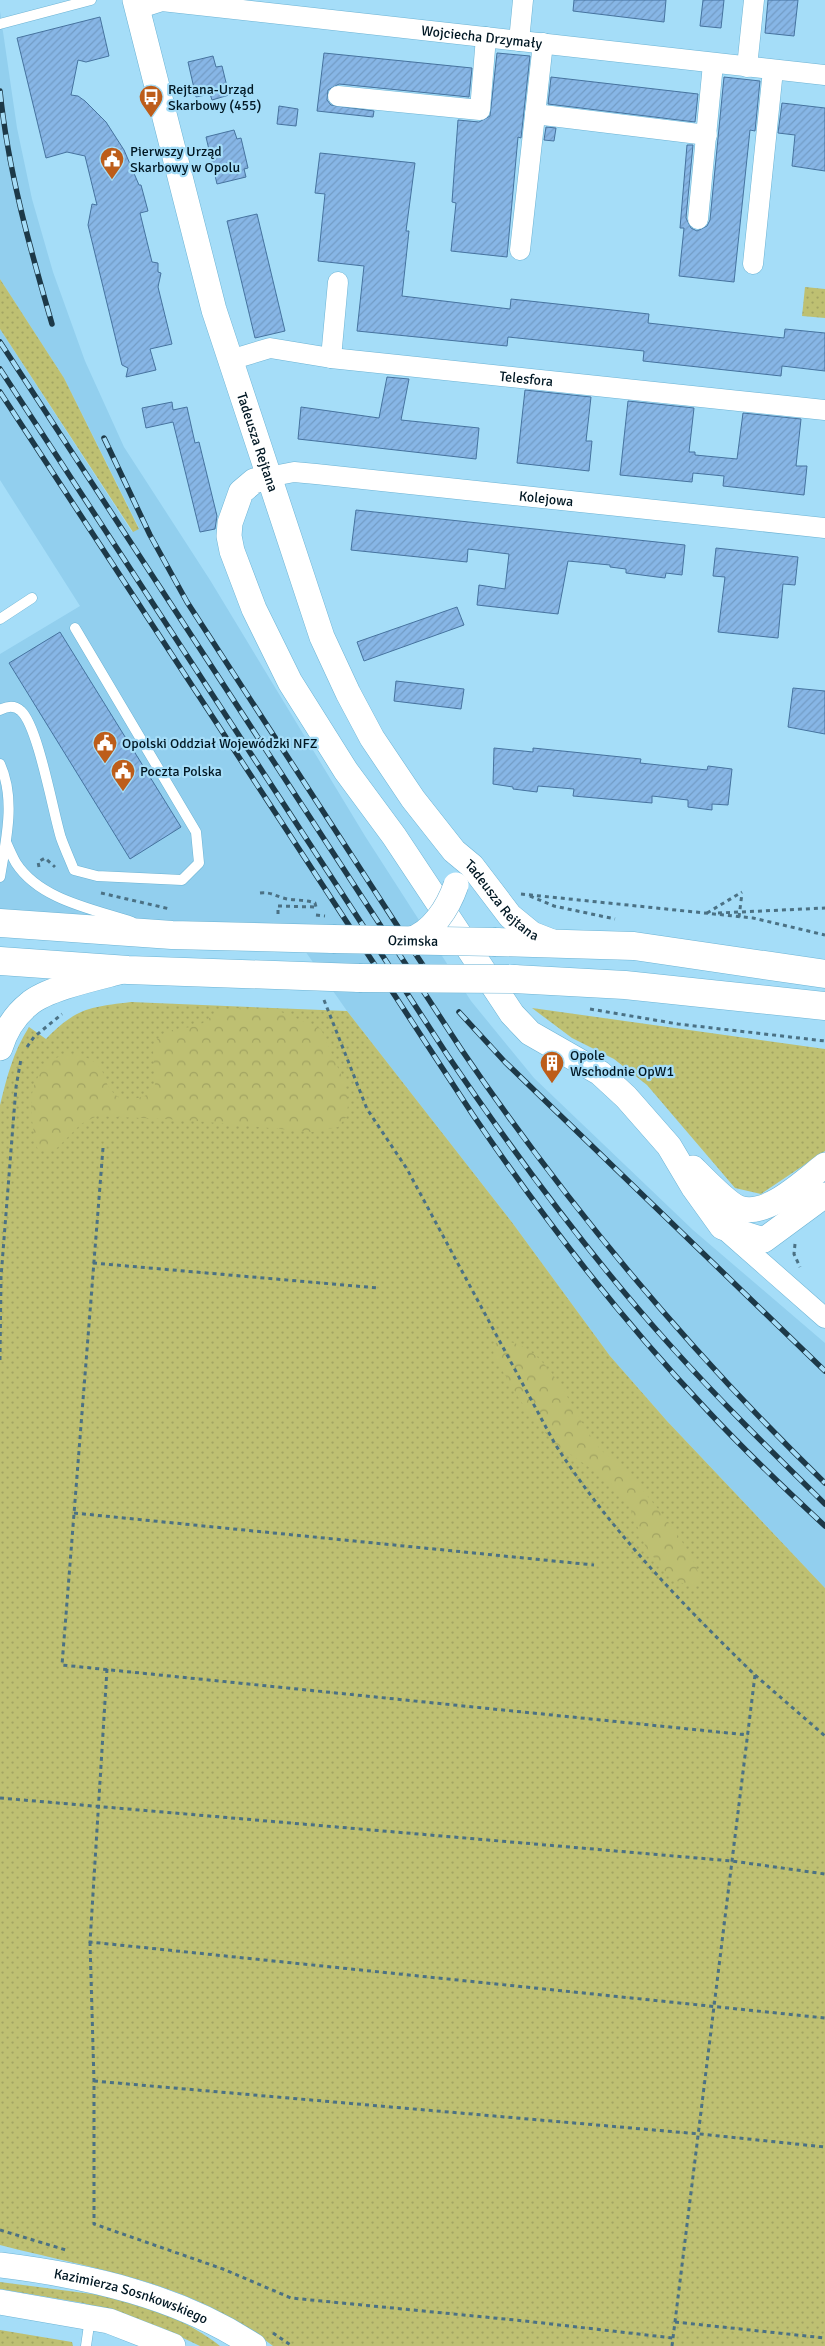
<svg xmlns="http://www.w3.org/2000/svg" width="825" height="2346" font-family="Signika,sans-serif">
  <defs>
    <pattern id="green-dots" width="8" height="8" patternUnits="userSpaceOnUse" patternTransform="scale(1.25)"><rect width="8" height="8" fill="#bec072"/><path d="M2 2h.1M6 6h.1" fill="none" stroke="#a2a462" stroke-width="1.8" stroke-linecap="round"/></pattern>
    <pattern id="forest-crowns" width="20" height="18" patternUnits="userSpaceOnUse" patternTransform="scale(1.25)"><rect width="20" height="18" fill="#bec072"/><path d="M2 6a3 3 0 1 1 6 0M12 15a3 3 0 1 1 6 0" fill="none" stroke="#a2a462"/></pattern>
    <pattern id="building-hatch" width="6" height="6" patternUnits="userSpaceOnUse" patternTransform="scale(1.25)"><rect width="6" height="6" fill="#87b6e6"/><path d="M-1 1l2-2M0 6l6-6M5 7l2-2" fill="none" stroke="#739cc5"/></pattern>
  </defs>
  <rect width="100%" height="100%" fill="#a5ddf8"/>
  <path fill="#92cfee" d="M0 11 17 128 32 199 53 272 85 361 124 447 210 580 365 836 471 1001 534 1078 693 1230 825 1343V1588L667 1421 610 1356 511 1221 347 1011 296 938 0 923V654L80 606 0 480V329L132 532 139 528 64 378 0 279Z"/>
  <g fill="url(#green-dots)">
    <path d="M0 279 64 378 139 529 133 532 0 329Z"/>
    <path d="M805 287 825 289V318L802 316Z"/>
    <path d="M131 1002 347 1011 511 1221 610 1356 667 1421 825 1588V2346H273C249 2328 222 2312 195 2300 133 2273 65 2262 0 2245V1105C7 1077 13 1052 29 1027L46 1039C76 1008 90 1007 131 1002Z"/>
    <path d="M532 1008 825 1049V1151L761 1194 735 1188 647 1085 614 1059 572 1038Z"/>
    <path d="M0 2282 115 2297C152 2307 190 2322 220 2346H200L160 2327 83 2303 0 2289Z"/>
    <path d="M0 2330 72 2342 73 2346H0Z"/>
  </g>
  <g fill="url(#forest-crowns)">
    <path d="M233 1008 279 1011 321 1029 345 1084 348 1103 347 1116 338 1127 312 1132 186 1120 97 1116 81 1124 55 1150 38 1151C34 1134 29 1112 32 1094 37 1067 61 1044 89 1059 107 1069 102 1077 110 1089 113 1093 118 1097 122 1100 180 1098 142 1061 157 1040 167 1026 185 1030 199 1025 206 1022 212 1015 218 1012 223 1010 229 1009 233 1008Z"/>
    <path d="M499 1341C514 1341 525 1346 536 1356 562 1379 576 1416 596 1444 603 1454 616 1460 624 1470 645 1491 698 1554 700 1581L694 1588 677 1581 665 1571 646 1548 627 1501 608 1480 555 1444 525 1408 494 1357 493 1346Z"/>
  </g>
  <g fill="url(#building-hatch)" stroke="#46739f">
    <path d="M574 0H666L664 22 573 11Z"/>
    <path d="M703 0H724L721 28 700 26Z"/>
    <path d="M768 0H798L794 36 765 33Z"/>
    <path d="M100 17 109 56 86 62 78 60 71 95 78 96 85 101 106 122 124 150 139 185H141L148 211 140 213 152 262 158 263V272L161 273 158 287 172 344 150 349 156 370 126 377 128 368 122 365 88 225 92 204 97 205 85 156 67 152 46 158 17 38Z"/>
    <path d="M324 53 472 68 469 97 339 84 328 90 327 100 331 105 374 111 373 117 317 111Z"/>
    <path d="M497 53 530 56 521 138 518 137 507 257 451 251 456 203 452 202 458 120 479 122 490 116Z"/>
    <path d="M213 56 216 67 222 66 229 95 212 100 210 94 196 97 188 62Z"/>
    <path d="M551 77 698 94 695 122 548 104Z"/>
    <path d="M724 77 760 81 755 131 750 130 734 282 679 276 684 228H680L687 145H693L686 218 691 228 697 231 707 226 710 220Z"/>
    <path d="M782 103 825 108V171L792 166 795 135 778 133Z"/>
    <path d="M279 106 298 109 296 126 277 124Z"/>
    <path d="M546 127 556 128 554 141 544 140Z"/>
    <path d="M234 130 237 139 241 138 248 168 244 169 246 177 217 184 206 137Z"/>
    <path d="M320 153 415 163 406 231H409L402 296 510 309 511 299 649 314 648 323 784 338 785 329 825 333V371L782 366 781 376 643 361 644 351 508 337 507 346 357 331 364 266 318 261 325 194 315 193Z"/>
    <path d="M257 214 285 331 255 338 227 221Z"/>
    <path d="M387 377 409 379 401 420 479 428 476 459 298 439 301 407 379 418Z"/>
    <path d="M525 390 591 397 586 441H592L589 471 517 463Z"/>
    <path d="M628 401 694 408 689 452H695V455L737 459 743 413 801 419 796 466H807L804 495 723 486 724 476 693 473 692 482 620 475Z"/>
    <path d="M172 402 173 410 187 407 195 443 199 442 217 516 215 529 200 532 173 422 146 428 142 408Z"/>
    <path d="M356 510 685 545 682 575 666 573 665 578 626 573V569L610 567V565L568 561 558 614 477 605 479 585 505 589 509 554 468 549 467 562 351 550Z"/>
    <path d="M716 548 798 557 795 585 783 584 778 638 718 632 725 577 713 576Z"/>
    <path d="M457 607 464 625 364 661 357 642Z"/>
    <path d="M60 632 181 827 130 859 9 663Z"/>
    <path d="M396 681 464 689 461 709 394 701Z"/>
    <path d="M793 688 825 691V734L788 727Z"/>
    <path d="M494 748 533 752V748L641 759 640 763 707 770 708 766 732 769 728 805 712 804V810L688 807V800L652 796V803L573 796 574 789 538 786 537 792 513 789V787L493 784Z"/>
  </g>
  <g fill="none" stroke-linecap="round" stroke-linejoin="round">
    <defs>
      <g id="service">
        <path d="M0 24 91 0"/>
        <path d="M0 619 32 598"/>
        <path d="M0 710C7 706 15 705 21 711 38 726 53 812 61 838 65 849 70 860 74 870L97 876 182 880 199 863 196 832 75 628"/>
        <path d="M0 764C16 799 6 840 0 877"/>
        <path d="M6 842C9 849 12 856 16 863 40 900 93 909 132 922"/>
        <path d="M86 2346 90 2318"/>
      </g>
      <g id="minor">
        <path id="s1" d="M137 9 162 1 825 75"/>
        <path d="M519 41 523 0"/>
        <path d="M747 67 754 0"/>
        <path d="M338 96 480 110 486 37"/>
        <path d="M535 114 707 135"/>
        <path d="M698 219 713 64"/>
        <path d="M520 250 543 43"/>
        <path d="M753 264 773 70"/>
        <path d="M331 358 338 282"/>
        <path id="s2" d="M230 360 270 348 331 358 825 410"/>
        <path id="s3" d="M268 477 294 472 316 474 825 528"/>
        <path d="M725 1230 825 1318"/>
      </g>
      <g id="tertiary">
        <path id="s4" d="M135 0 214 310 322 637 348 693 372 738 413 799 454 851 472 866 510 916 532 934 555 943"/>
        <path d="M268 477 254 481 241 492 230 523 229 536 232 551 254 609 290 682 346 771 394 836 512 1014 530 1033 600 1073 626 1097 669 1146 694 1188 722 1227 764 1240 825 1195"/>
        <path d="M0 1048C5 1032 15 1015 29 1004 46 989 96 978 119 972"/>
        <path d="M693 1168C702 1177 728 1204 739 1208 767 1218 804 1181 825 1165"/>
        <path id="s5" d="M0 2265C89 2276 178 2296 254 2346"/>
        <path d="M0 2302 109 2321 173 2346"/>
      </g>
      <g id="secondary">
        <path d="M0 923 172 935 333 939"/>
        <path d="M496 942 634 946 825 974"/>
        <path d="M0 961 128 970 359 978"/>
        <path d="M514 979 625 985 825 1006"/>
      </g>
    </defs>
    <use href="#service" stroke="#6cb3d4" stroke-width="11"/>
    <use href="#minor" stroke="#6cb3d4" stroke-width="21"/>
    <use href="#tertiary" stroke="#6cb3d4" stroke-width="26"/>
    <use href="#secondary" stroke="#6cb3d4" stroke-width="29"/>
    <g stroke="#4b7184" stroke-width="3" stroke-dasharray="4 4" stroke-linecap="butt">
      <path d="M39 867 38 862 45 858 55 867"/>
      <path d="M101 893 170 909"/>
      <path d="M260 893C270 892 274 895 283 898 293 901 305 899 315 903L316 907"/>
      <path d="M521 894 753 918 825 935"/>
      <path d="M530 896 554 906 615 919"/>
      <path d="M707 913 742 892"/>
      <path d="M718 913 825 908"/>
      <path d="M278 914V906L316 907"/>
      <path d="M739 917 742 893"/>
      <path d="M324 1000 367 1109 407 1169 555 1444C610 1530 682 1604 755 1675L672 2346"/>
      <path d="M590 1009 678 1024 825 1041"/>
      <path d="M27 1047 34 1037 62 1014"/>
      <path d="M103 1148 62 1665 748 1735"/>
      <path d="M795 1244 794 1254 800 1267"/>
      <path d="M93 1263 378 1288"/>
      <path d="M0 1360 1 1277 16 1087 21 1059"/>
      <path d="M74 1513 594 1565"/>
      <path d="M107 1669 90 1942 825 2018"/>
      <path d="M755 1675 825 1736"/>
      <path d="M0 1798 732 1861 825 1874"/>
      <path d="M90 1942 94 2081V2224L223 2269 291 2298 525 2321 673 2338"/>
      <path d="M94 2081 700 2134 825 2147"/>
      <path d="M0 2230 66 2250"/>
      <path d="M675 2322 825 2338"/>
      <path d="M273 2333 292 2346"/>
    </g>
    <use href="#service" stroke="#fff" stroke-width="10"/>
    <use href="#minor" stroke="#fff" stroke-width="20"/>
    <use href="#tertiary" stroke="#fff" stroke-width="25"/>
    <use href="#secondary" stroke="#fff" stroke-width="28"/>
    <defs>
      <g id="rail">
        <path d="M0 91C8 171 30 248 52 324"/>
        <path d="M0 342 461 1049C568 1206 689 1351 825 1483"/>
        <path d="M0 369 448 1056C516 1156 588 1254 669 1344 719 1400 772 1452 825 1504"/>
        <path d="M0 392 473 1115C543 1218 620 1318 706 1409 744 1450 784 1488 825 1526"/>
        <path d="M104 438 150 535 187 602 428 973"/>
        <path d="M459 1012 505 1062 825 1371"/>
      </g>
    </defs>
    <use href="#rail" stroke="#1d3948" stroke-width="5.5"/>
    <use href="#rail" stroke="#a5ddf8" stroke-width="4" stroke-dasharray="11" stroke-linecap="butt"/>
    <defs>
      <path id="tertiary-bridge" d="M409 940C432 933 448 908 456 885"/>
      <g id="secondary-bridge">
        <path id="s6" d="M333 939 496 942"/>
        <path d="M359 978 514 979"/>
      </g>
    </defs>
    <use href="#tertiary-bridge" stroke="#6cb3d4" stroke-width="26" stroke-linecap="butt"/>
    <use href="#secondary-bridge" stroke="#6cb3d4" stroke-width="29" stroke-linecap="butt"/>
    <path stroke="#4b7184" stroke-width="3" stroke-dasharray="4 4" stroke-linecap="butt" d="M316 915 325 916"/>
    <use href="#tertiary-bridge" stroke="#fff" stroke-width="25"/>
    <use href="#secondary-bridge" stroke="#fff" stroke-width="28"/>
  </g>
  <defs>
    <symbol id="bus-pin" viewBox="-11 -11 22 30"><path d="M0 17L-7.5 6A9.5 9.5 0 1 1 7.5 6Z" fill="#bd5d1a" stroke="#a5ddf8"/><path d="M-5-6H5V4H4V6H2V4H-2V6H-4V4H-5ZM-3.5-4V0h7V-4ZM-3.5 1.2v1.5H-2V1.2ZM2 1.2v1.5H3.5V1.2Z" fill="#fff"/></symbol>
    <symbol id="civic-pin" viewBox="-11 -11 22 30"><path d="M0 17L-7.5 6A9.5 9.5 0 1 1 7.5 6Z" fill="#bd5d1a" stroke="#a5ddf8"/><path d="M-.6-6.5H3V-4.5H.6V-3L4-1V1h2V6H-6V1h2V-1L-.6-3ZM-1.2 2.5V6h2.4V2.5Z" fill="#fff"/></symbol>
    <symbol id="building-pin" viewBox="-11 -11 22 30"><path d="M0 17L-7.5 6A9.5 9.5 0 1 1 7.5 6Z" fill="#bd5d1a" stroke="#a5ddf8"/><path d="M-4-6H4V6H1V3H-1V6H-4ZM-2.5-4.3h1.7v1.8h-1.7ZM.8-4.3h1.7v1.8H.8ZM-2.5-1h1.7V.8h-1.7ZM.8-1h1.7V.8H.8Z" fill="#fff"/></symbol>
  </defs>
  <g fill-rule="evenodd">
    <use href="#bus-pin" x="137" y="83" width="28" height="38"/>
    <use href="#civic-pin" x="98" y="145" width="28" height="38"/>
    <use href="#civic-pin" x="91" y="729" width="28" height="38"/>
    <use href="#civic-pin" x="109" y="757" width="28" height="38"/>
    <use href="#building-pin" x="538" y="1049" width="28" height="38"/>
  </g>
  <g text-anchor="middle" stroke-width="4.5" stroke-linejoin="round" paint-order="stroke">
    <g font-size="14" fill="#001723" stroke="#a5ddf8">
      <text dy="5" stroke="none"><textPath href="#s1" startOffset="348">Wojciecha Drzymały</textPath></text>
      <text dy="5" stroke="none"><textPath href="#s2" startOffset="300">Telesfora</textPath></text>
      <text dy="5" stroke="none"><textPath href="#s4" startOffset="459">Tadeusza Rejtana</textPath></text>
      <text dy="5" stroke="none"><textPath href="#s3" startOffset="280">Kolejowa</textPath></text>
      <text dy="5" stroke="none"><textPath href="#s4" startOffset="986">Tadeusza Rejtana</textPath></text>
      <text dy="5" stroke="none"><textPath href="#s6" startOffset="80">Ozimska</textPath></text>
      <text dy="5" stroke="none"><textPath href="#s5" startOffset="135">Kazimierza Sosnkowskiego</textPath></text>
    </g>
    <g font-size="14" fill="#001723" stroke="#a5ddf8" text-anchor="start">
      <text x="168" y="94">Rejtana-Urząd<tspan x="168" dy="16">Skarbowy (455)</tspan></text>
      <text x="130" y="156">Pierwszy Urząd<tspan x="130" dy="16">Skarbowy w Opolu</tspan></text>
      <text x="122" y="748">Opolski Oddział Wojewódzki NFZ</text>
      <text x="140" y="776">Poczta Polska</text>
      <text x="570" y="1060">Opole<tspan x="570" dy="16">Wschodnie OpW1</tspan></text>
    </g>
  </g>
</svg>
